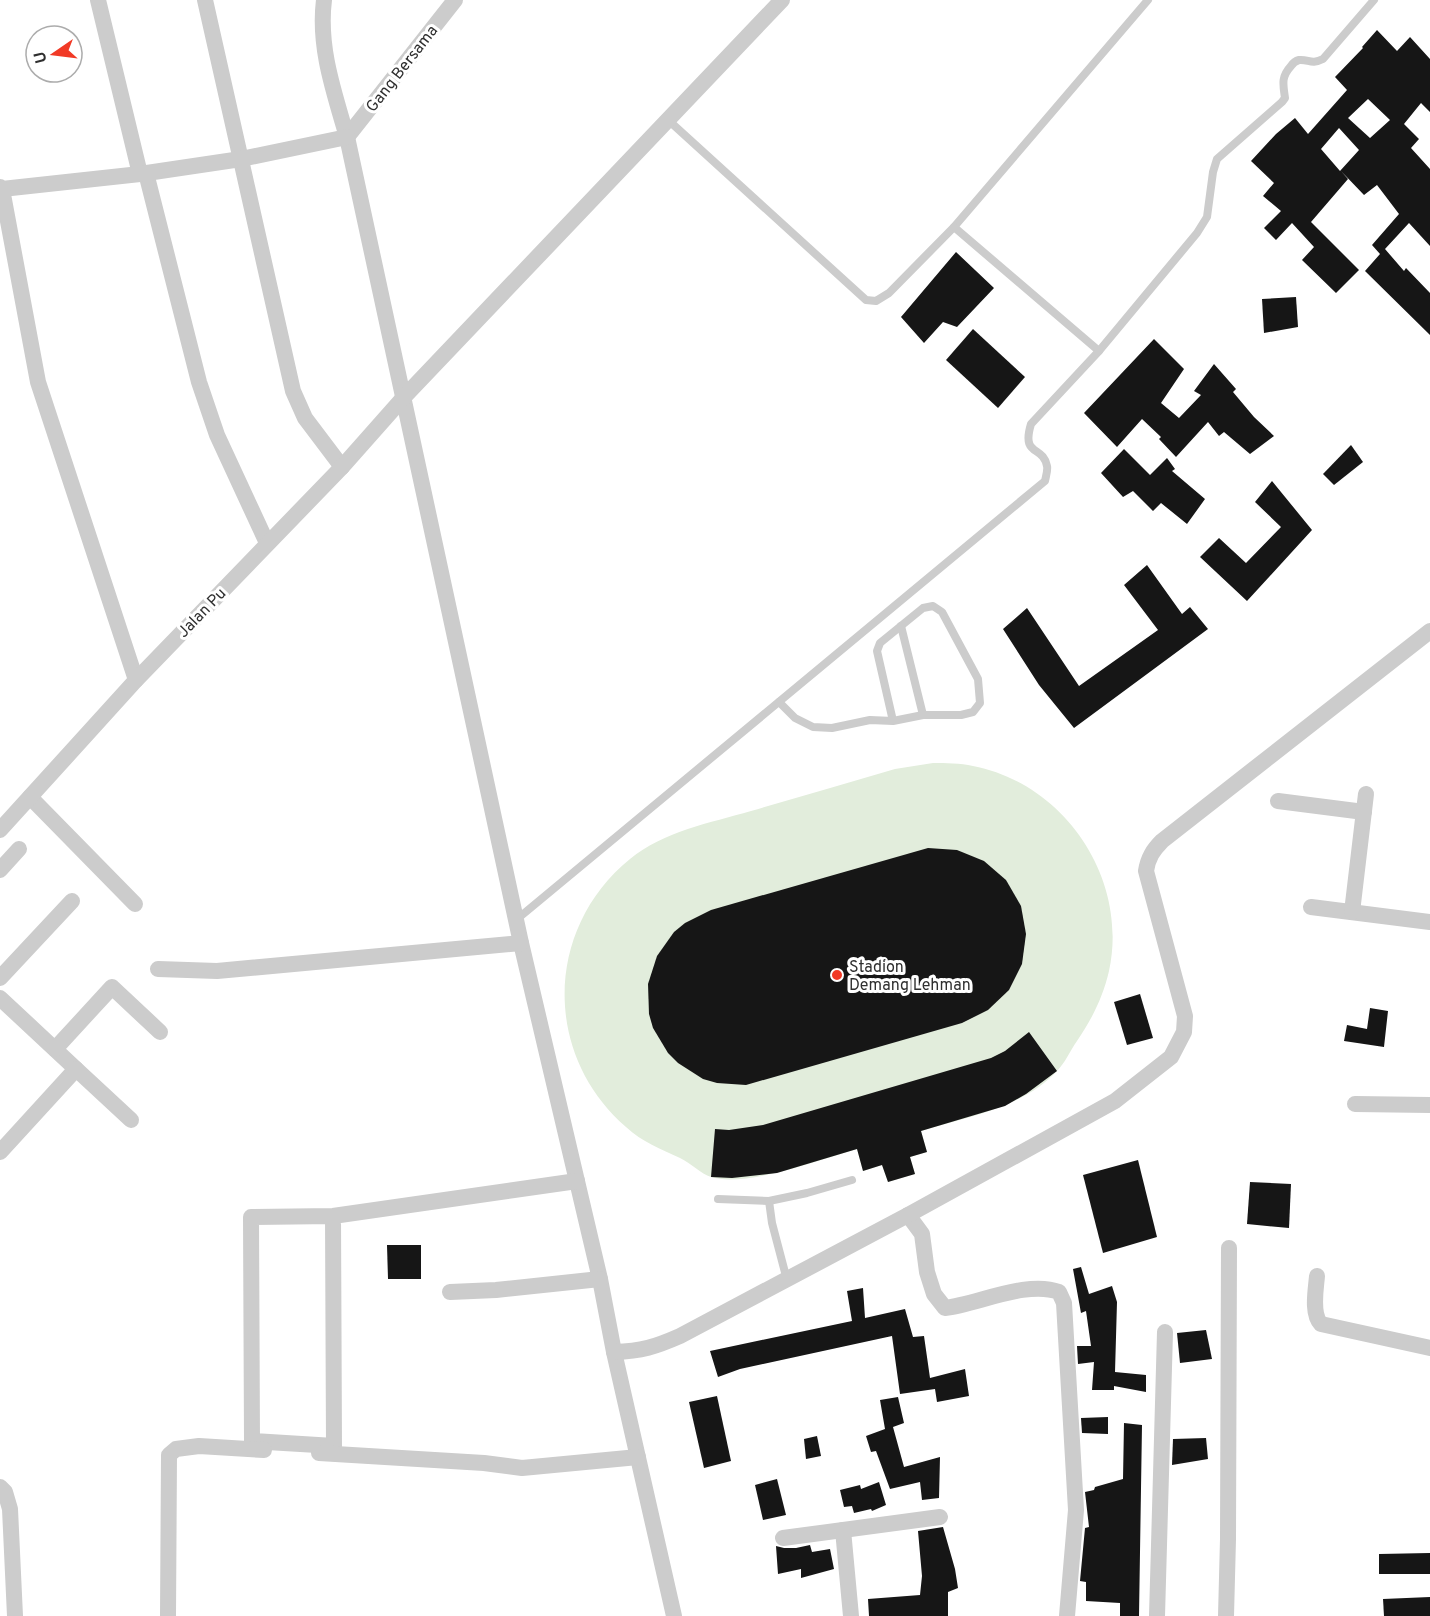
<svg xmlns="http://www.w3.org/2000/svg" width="1430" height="1616" font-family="Overpass,sans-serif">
  <rect width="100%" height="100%" fill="#fff"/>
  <path fill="#e2eddc" d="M933 763C946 763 960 763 973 766 1065 784 1129 879 1109 971 1103 997 1092 1019 1077 1041 1070 1051 1065 1063 1057 1071 1023 1108 966 1117 921 1131L927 1152 910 1157 915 1174 888 1182 882 1165 863 1171 857 1149C822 1159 745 1188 711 1177 701 1174 691 1163 680 1158 661 1149 642 1142 626 1127 542 1054 545 928 630 859 664 831 710 823 751 811 799 797 847 783 895 769Z"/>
  <g fill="#161616" fill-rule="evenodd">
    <path d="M1377 30 1397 51 1410 37 1430 59V112L1421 103 1404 124 1419 139 1411 148 1430 169V246L1409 223 1385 249 1404 271 1406 268 1430 293V335L1365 271 1380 254 1372 245 1399 214 1377 185 1364 195 1341 171 1348 179 1311 222 1359 270 1336 293 1302 260 1314 247 1292 223 1276 240 1264 228 1281 211 1263 196 1274 183 1251 161 1276 134 1295 118 1308 134 1347 90 1335 77 1363 48 1362 47ZM1368 99 1390 120 1370 138 1348 118ZM1339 128 1359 150 1340 171 1321 149Z"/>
    <path d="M956 252 994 288 957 327 943 322 924 343 901 317Z"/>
    <path d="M1296 297 1298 327 1264 333 1262 299Z"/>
    <path d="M973 329 1025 377 998 408 946 360Z"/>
    <path d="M1154 339 1184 369 1161 403 1179 418 1201 395 1194 391 1214 364 1236 389 1233 392 1254 417 1274 436 1250 454 1224 432 1219 436 1208 422 1176 457 1159 439 1161 437 1142 419 1117 447 1084 413Z"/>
    <path d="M1351 445 1363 462 1334 485 1323 474Z"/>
    <path d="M1124 449 1150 475 1167 458 1175 469 1172 471 1205 499 1187 524 1161 503 1153 511 1133 491 1123 497 1101 473Z"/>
    <path d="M1272 481 1312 530 1247 601 1200 557 1219 538 1246 563 1281 527 1255 502Z"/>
    <path d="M1147 565 1182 614 1190 607 1208 629 1074 728 1039 685 1003 629 1027 608 1079 686 1158 630 1124 585Z"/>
    <path d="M928 848 957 850 984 861 1006 880 1021 906 1026 934 1022 964 1009 990 988 1010 962 1023 746 1085 717 1083 703 1079 678 1063 668 1053 653 1028 649 1014 648 984 657 956 674 932 685 923 711 910Z"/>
    <path d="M1140 994 1153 1038 1127 1045 1114 1002Z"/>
    <path d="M1370 1008 1388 1011 1384 1047 1344 1041 1347 1025 1367 1029Z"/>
    <path d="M1029 1032 1057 1071 1026 1094 1005 1106 921 1131 927 1152 910 1157 915 1174 888 1182 882 1165 863 1171 857 1149 777 1173 732 1178 711 1177 715 1129 729 1130 763 1125 991 1058 1005 1051Z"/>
    <path d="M1138 1160 1157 1237 1103 1253 1083 1175Z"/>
    <path d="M1250 1182 1291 1184 1289 1228 1247 1224Z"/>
    <path d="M387 1245H421V1279H388Z"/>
    <path d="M1081 1267 1089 1294 1112 1286 1117 1302 1115 1372 1146 1375V1392L1114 1386V1390H1092L1094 1362 1078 1364 1077 1346H1091L1086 1311 1081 1313 1073 1269Z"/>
    <path d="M863 1288 865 1318 905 1309 913 1337 924 1336 930 1378 965 1369 969 1396 937 1402 935 1389 900 1394 892 1336 740 1369 718 1377 710 1351 852 1321 847 1291Z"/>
    <path d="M1206 1330 1212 1359 1180 1363 1177 1333Z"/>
    <path d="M717 1396 731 1461 704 1468 689 1402Z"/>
    <path d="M898 1397 904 1423 893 1427 904 1467 940 1457 939 1498 922 1500 920 1482 890 1489 876 1451 871 1452 866 1436 885 1429 880 1400Z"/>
    <path d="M1108 1417V1434L1082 1433 1081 1418Z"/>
    <path d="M1124 1423 1142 1425 1139 1616H1120V1603L1086 1601V1582L1080 1581 1085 1528 1089 1527 1085 1492 1094 1490 1095 1487 1123 1479Z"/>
    <path d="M817 1436 821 1456 806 1459 804 1439Z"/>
    <path d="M1206 1438 1208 1459 1172 1465 1173 1439Z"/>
    <path d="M777 1479 786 1515 763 1520 755 1485Z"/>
    <path d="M879 1482 886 1505 872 1511 871 1509 854 1513 852 1506 844 1507 840 1490 860 1485 861 1489Z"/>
    <path d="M943 1527 955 1569 958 1588 948 1592V1616H869L868 1599 920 1595 922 1576 918 1531Z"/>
    <path d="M810 1545 812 1552 830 1549 834 1569 801 1578V1569L778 1574 776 1546 784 1548H796Z"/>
    <path d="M1430 1553V1574H1379V1554Z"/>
    <path d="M1430 1597V1616H1384L1383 1599Z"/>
  </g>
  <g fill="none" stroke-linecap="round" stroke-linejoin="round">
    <g stroke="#ccc" stroke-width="8">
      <path d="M667 119 866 300 876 301 889 293 954 227 1148 0"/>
      <path d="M954 227 1099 351"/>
      <path d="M901 626 923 715"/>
      <path d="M779 702 795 718 813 727 832 728 870 720 893 721 923 715H961L973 712 980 703 978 679 942 612 933 606 923 608 880 643 877 651 893 721"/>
      <path d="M516 920 1045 481C1046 476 1048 470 1047 466 1043 445 1021 457 1031 424L1099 351 1197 233 1207 217 1213 172 1217 159 1282 102 1285 98C1283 84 1281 77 1291 66 1293 63 1295 61 1299 60 1309 59 1311 65 1323 59L1374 0"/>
      <path d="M718 1199 769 1201 807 1193 852 1180"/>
      <path d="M769 1201 772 1223 787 1280"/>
    </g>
    <g stroke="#ccc" stroke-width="16">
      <path d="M98 0 140 174"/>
      <path d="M205 0 293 391 305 418 342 467"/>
      <path d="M324 0C318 47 334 92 347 137L521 943 600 1279 614 1352 674 1616"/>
      <path d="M347 137 455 0"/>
      <path d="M146 173 199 382 217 435 267 543"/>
      <path d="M0 187 2 189 140 174 241 159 347 137"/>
      <path d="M2 189 38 382 136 680"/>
      <path d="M30 797 135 904"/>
      <path d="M1278 801 1364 812"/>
      <path d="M0 830 136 680 342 467 404 397 782 0"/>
      <path d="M0 870 19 849"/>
      <path d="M1311 907 1430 922"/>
      <path d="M1352 912 1366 794"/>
      <path d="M158 969 217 971 521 943"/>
      <path d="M0 978 72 901"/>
      <path d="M0 998 76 1069 0 1152"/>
      <path d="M55 1049 112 987 160 1032"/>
      <path d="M76 1069 131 1120"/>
      <path d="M1355 1104 1430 1105"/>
      <path d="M908 1215 922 1234 927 1272 934 1294 945 1308C978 1304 1027 1280 1059 1292L1064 1303 1076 1510 1067 1616"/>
      <path d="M333 1216 334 1446 252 1441 251 1217 333 1216 577 1181"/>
      <path d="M1317 1276C1316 1289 1311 1314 1321 1324L1430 1348"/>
      <path d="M450 1292 496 1290 600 1279"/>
      <path d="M614 1352C642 1351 655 1347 680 1336L908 1215 1115 1101 1171 1057 1184 1032 1185 1016 1146 871C1148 858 1153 850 1162 841L1430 631"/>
      <path d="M319 1453 484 1463 522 1468 638 1457"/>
      <path d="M0 1487 5 1492 10 1509 15 1616"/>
      <path d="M843 1530 851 1616"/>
      <path d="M783 1538 940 1517"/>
      <path d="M168 1616 169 1455 176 1449 199 1446 264 1450"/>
      <path d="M1157 1616 1165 1332"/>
      <path d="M1226 1616 1228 1539 1229 1248"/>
    </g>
  </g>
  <circle fill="#f13a26" stroke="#fff" stroke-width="2" cx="837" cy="975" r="6"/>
  <g text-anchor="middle" stroke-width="6" stroke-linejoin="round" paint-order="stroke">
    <g font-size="16" fill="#2f2f2f" stroke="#fff">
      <text transform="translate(401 68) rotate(-52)" y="6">Gang Bersama</text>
      <text transform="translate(201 612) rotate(-46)" y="6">Jalan Pu</text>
    </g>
    <g font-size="16" fill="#2f2f2f" stroke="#fff" text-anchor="start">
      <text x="849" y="972">Stadion<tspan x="849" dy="18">Demang Lehman</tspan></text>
    </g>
  </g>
  <g transform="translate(54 54) rotate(256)"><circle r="28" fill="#ffffff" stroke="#acacac" stroke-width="1.5"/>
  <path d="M0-4.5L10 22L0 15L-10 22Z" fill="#f13a26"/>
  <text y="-9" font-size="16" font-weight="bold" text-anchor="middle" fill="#2f2f2f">U</text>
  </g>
</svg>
